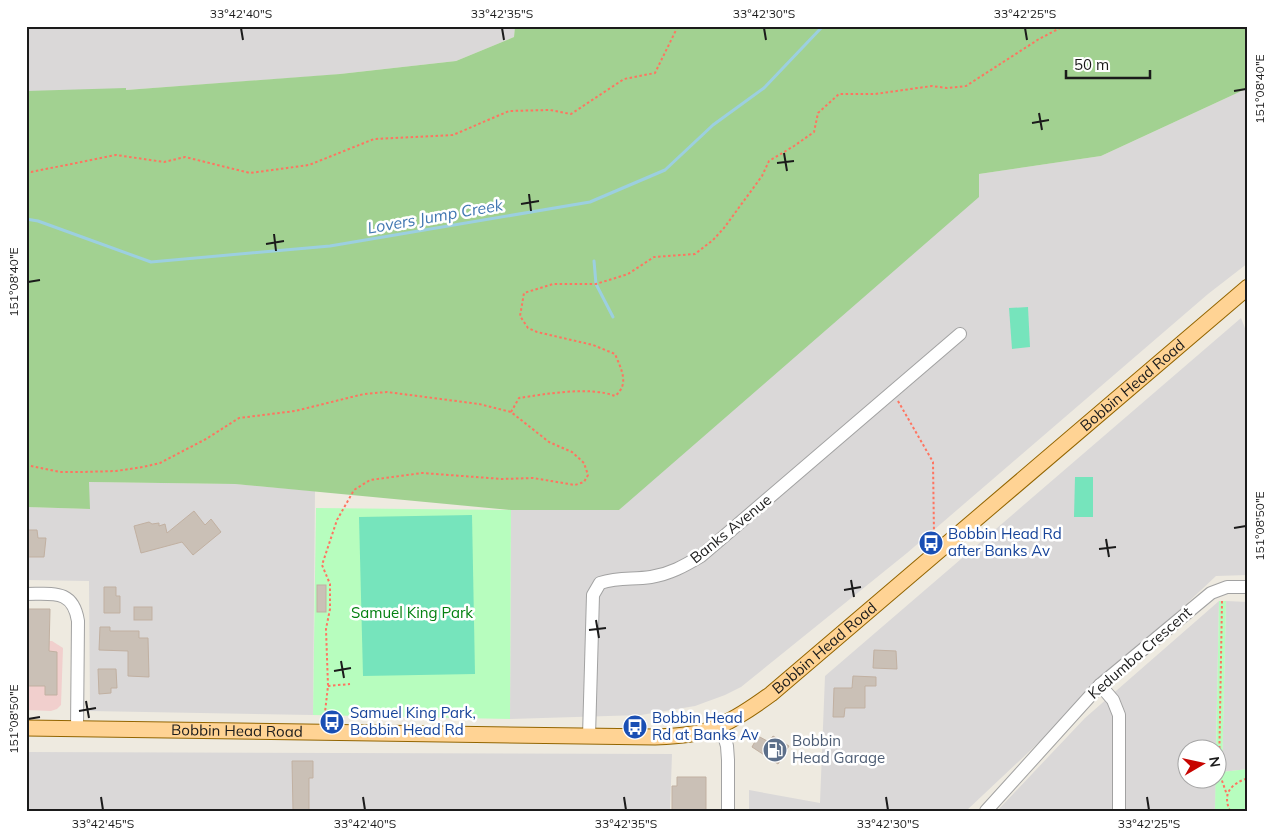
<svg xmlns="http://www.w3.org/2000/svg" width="1274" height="837" font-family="Mulish,sans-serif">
  <rect width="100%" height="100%" fill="#eeeae0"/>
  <g fill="#dad8d8">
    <path d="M26 26H515L514 37 456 61 331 75 126 90 26 92Z"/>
    <path d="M1248 88V263L1208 294 907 553 741 687 725 695 695 706 641 715 510 719 511 510H619L979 174 1101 156Z"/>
    <path d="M1241 318 1248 336V575L1216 576 966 811H749V790L820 803 825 676Z"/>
    <path d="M89 482 235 484 315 491 313 715 90 711 89 581 26 580V507L89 509Z"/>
    <path d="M1219 601 1216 749 1186 750V780H1216L1215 811H997L1085 718Z"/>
    <path d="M1226 601 1248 602V769L1222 772Z"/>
    <path d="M26 752 672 754 670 811H26Z"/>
  </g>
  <path fill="#f1cfcd" d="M26 641H52L63 648 61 705 57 709 51 711 26 710Z"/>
  <path fill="#a2d191" d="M515 26H1248V88L1101 156 979 174V197L619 510H511L235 484 89 482 90 509 26 507V91L126 88V90L340 74 456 61 514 37Z"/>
  <g fill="#b7fdbe">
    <path d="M316 508 511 510 510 719 313 715Z"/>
    <path d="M1219 601H1226L1222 772 1248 769V811H1215Z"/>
  </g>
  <g fill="#76e4bc">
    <path d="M1028 307 1030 347 1012 349 1009 308Z"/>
    <path d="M1075 477H1093V517H1074Z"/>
    <path d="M472 515 475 674 363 676 359 517Z"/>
  </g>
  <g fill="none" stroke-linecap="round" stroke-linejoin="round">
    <g stroke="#9ccfe0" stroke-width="3">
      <path d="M26 219 38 221 151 262 330 246 590 202 665 170 713 125 764 88 823 26"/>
      <path d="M594 261 596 284 613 317"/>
    </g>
  </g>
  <g fill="#cac0b6" stroke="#c1b0a1">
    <path d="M194 511 205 525 211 519 221 532 193 555 182 542 141 553 134 526 149 522 152 524 159 523V526L165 524 167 533Z"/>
    <path d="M26 530H37L38 538H46L44 557H26Z"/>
    <rect x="317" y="585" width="9" height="27"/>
    <path d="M104 587H116V596H120V613H104Z"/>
    <rect x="134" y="607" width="18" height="13"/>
    <path d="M26 609H50L49 651 57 652V695H45V686H26Z"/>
    <path d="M100 627H110V631H139V638H148L149 677 128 676V651L99 650Z"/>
    <path d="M874 650 896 651 897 669 873 668Z"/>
    <path d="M98 669H116L117 688H111V693L99 694Z"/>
    <path d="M853 676 876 677V686H865V708H845L844 717H833L834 688H852Z"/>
    <path d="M758 736 769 742 773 736 789 746 778 764 752 747Z"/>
    <path d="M292 761H313V778H309V811H293Z"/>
    <path d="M677 777H706V811H672V786H677Z"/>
  </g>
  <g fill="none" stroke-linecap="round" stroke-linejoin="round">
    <defs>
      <g id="minor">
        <path d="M26 594C53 594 73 589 78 621L77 729"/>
        <path d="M1100 685 1113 700 1119 715V811"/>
        <path d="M721 726 727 746 728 760V811"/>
        <path d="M589 736 593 595 600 583C620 576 632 580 651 577 670 574 684 566 701 556L960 334"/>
        <path d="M986 811 1100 685 1211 593 1227 587H1248"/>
      </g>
      <g id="major">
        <path id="s1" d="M26 728 655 737C678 736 701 735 721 725 739 717 756 705 771 694L1248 287"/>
      </g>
    </defs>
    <use href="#minor" stroke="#a2a2a2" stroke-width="14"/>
    <use href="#major" stroke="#936500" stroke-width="17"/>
    <g stroke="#ff7460" stroke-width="2" stroke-dasharray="2.5 2.5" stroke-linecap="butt">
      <path d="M26 171 31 172 116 155 164 162 185 157 250 173 309 165 374 139 453 135 509 111 550 110 571 114 624 79 655 73 678 26"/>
      <path d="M898 401 933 462 934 535"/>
      <path d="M511 412 519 398C545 394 590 386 615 396 630 384 621 369 615 354L593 345 537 332 528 328 520 316 524 293 553 284H596L628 274 654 257 695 254 713 240 724 228 762 176 769 161 794 146 814 132 818 113 839 94H875L932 86 947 88 966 86 1039 39 1064 26"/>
      <path d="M26 465 60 472H82L116 471 143 467 160 463 206 439 239 418 295 411 364 394 387 392 479 404 511 412 549 442 572 452 584 463 588 475 584 482 575 485 533 478 502 479 422 473 370 480 354 490 337 520 322 565 330 584V609L326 629 328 686 324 721"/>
      <path d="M1222 601 1219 772 1227 795"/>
      <path d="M328 686 350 684"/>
      <path d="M1230 811C1222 793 1231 784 1248 778"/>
    </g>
    <use href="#minor" stroke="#fff" stroke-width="12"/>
    <use href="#major" stroke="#ffd394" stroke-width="15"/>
  </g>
  <path fill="none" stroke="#1b1b1b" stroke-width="2" d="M241 28 243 40M502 28 504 40M764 28 766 40M1025 28 1027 40M1234 91 1246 89M1039 113 1042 130M1032 123 1049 120M784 153 787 171M777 163 794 161M529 194 531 211M521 204 539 201M274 234 276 251M266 244 284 241M28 282 40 280M1234 528 1246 526M1106 539 1109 557M1099 549 1116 547M851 580 854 597M844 590 861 587M596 620 599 638M589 630 606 628M341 661 344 678M334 671 351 668M86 701 89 718M79 711 96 708M28 719 40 717M101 797 103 810M363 797 365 810M624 797 626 810M886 797 888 810M1147 797 1149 810"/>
  <defs>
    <symbol id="bus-disc" viewBox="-11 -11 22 22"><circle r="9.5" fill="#1a4fb4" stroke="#fff"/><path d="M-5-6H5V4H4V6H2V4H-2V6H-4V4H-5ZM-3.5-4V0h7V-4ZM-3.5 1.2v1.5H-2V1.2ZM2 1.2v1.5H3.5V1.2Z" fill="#fff"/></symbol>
    <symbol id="fuel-disc" viewBox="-11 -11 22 22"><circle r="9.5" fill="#5c6f8a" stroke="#fff"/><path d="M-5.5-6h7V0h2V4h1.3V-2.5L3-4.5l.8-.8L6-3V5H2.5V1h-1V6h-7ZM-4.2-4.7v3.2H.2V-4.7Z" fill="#fff"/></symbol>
  </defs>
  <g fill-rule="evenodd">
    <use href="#bus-disc" x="917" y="529" width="28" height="28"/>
    <use href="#bus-disc" x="318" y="708" width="28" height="28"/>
    <use href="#bus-disc" x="621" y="713" width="28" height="28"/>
    <use href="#fuel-disc" x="761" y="736" width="28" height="28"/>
  </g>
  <g text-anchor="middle" stroke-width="5" stroke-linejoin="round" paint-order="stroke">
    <g font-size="15" fill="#1b1b1b" stroke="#fff">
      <text dy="5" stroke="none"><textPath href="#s1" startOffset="1231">Bobbin Head Road</textPath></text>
      <text transform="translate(731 529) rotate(-39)" y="5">Banks Avenue</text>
      <text dy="5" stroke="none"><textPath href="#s1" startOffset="826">Bobbin Head Road</textPath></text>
      <text transform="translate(1140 653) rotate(-41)" y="5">Kedumba Crescent</text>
      <text dy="5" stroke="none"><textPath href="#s1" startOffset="211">Bobbin Head Road</textPath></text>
    </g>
    <g font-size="15" fill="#164399" stroke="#fff" text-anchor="start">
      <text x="948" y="539">Bobbin Head Rd<tspan x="948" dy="17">after Banks Av</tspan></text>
      <text x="350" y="718">Samuel King Park,<tspan x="350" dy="17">Bobbin Head Rd</tspan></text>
      <text x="652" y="723">Bobbin Head<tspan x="652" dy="17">Rd at Banks Av</tspan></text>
    </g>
    <g font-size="15" fill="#038010" stroke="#fff">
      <text x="412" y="618">Samuel King Park</text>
    </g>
    <g font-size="15" fill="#4e5e75" stroke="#fff" text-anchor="start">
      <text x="792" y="746">Bobbin<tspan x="792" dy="17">Head Garage</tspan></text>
    </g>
    <g font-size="16" font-style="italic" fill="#4177b1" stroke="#fff">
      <text transform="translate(435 216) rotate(-10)" y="6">Lovers Jump Creek</text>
    </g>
  </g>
  <rect width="1274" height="837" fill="none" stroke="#ffffff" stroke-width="55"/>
  <g transform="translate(1202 764) rotate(81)"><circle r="24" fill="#ffffff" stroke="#a4a4a4"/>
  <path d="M0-4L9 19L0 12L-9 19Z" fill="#c70400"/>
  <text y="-8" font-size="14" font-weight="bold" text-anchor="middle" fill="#1b1b1b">N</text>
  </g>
  <path d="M1066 70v8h84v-8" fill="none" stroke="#1b1b1b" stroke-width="2.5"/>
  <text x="1074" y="70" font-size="15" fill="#1b1b1b" stroke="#ffffff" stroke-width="4" paint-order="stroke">50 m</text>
  <rect x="28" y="28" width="1218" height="782" fill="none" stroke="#1b1b1b" stroke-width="2"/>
  <g font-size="12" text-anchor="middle" fill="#1b1b1b">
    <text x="241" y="18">33°42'40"S</text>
    <text x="502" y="18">33°42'35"S</text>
    <text x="764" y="18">33°42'30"S</text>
    <text x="1025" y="18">33°42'25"S</text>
    <text transform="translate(1260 89) rotate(-90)" y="4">151°08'40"E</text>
    <text transform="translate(14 282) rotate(-90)" y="4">151°08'40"E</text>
    <text transform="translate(1260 526) rotate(-90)" y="4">151°08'50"E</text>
    <text transform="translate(14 719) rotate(-90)" y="4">151°08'50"E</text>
    <text x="103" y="828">33°42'45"S</text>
    <text x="365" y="828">33°42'40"S</text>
    <text x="626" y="828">33°42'35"S</text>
    <text x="888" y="828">33°42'30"S</text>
    <text x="1149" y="828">33°42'25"S</text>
  </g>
</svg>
